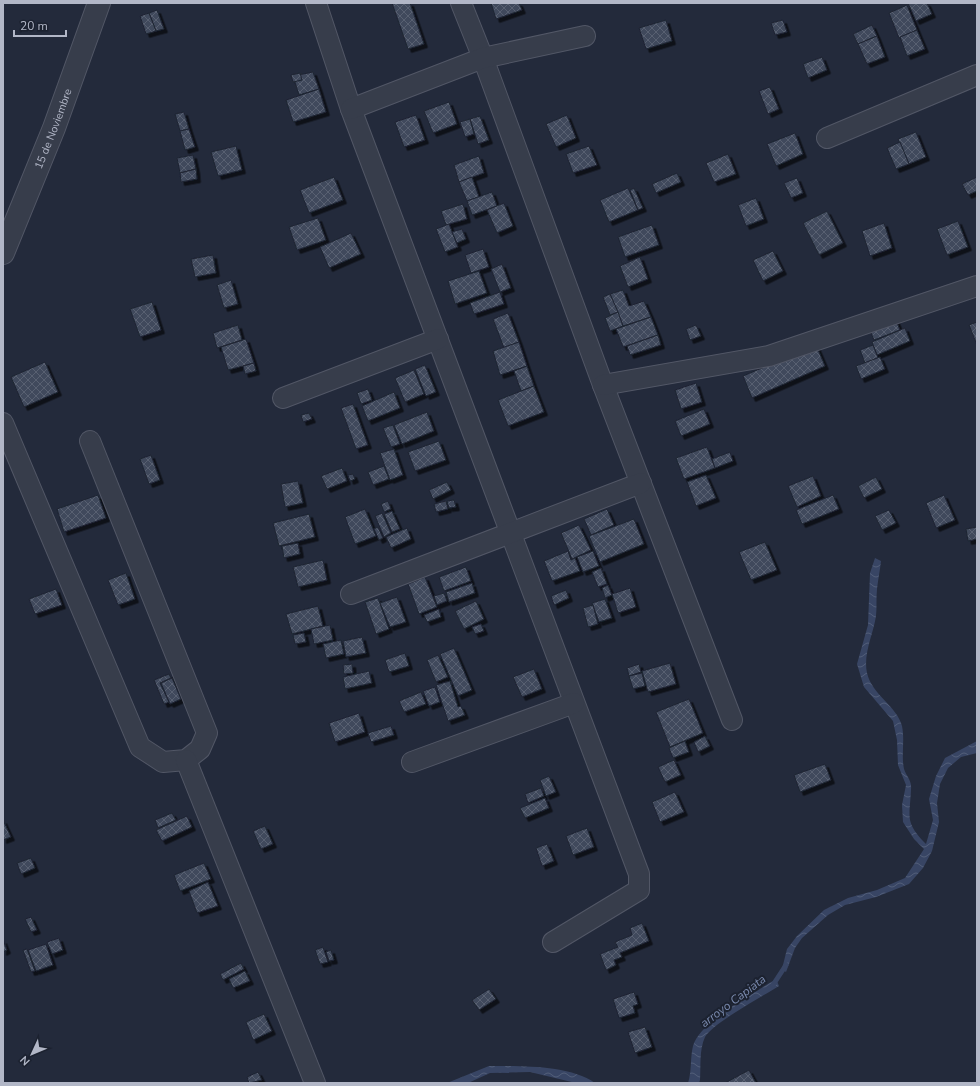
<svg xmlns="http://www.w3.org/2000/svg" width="980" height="1086" font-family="'Nunito Sans',sans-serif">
  <defs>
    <pattern id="water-waves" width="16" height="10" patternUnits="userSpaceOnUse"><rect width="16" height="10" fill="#384564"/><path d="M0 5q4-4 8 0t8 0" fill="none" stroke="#525e79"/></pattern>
    <pattern id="building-cross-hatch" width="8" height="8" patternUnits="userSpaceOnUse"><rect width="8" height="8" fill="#3f485b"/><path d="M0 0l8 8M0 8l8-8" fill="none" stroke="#586071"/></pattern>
    <filter id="shadow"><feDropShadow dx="3.5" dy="3.5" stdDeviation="0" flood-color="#0009"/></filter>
  </defs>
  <rect width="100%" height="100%" fill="#232a3b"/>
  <g fill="url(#water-waves)">
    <path d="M875 558 881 561C880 570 878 580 877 589 876 598 877 607 876 616 873 635 863 654 867 673 872 695 897 706 902 726 905 741 901 755 904 769 906 776 912 780 911 789 910 817 904 822 926 844L933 820 929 799 936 776 945 758 977 741V753L961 757 948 768 940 784 937 803 939 822 932 851 923 868 909 884 876 897 845 905 828 915 802 938 795 948 786 972 782 969 787 949 797 936 824 910 848 898 877 890 905 878 924 849 914 839 903 822 902 805 906 785 898 765 897 740 893 721 864 687 857 664 868 625 870 573Z"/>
    <path d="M776 979 779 986C763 996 713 1023 705 1037 699 1050 701 1066 700 1080L699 1083H688C692 1071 690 1058 693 1046 700 1021 753 994 776 979Z"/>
    <path d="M489 1066C520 1066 570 1065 595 1083H576L530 1072 490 1073 468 1083H447Z"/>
  </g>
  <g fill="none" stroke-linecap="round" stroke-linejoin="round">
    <path stroke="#384564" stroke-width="5" d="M773 985 786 965"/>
  </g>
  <g fill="url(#building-cross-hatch)" stroke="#1e2432" filter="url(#shadow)">
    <path d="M392 3H410L424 44 408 49Z"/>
    <path d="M491 3H519L522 10 496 19Z"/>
    <path d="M908 3H927L932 14 916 21Z"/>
    <path d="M907 5 917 30 899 38 889 13Z"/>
    <path d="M157 10 164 29 156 31 149 13Z"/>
    <path d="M149 13 156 31 146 34 140 16Z"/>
    <path d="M666 20 672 41 646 49 639 28Z"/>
    <path d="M783 20 787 32 775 35 771 23Z"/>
    <path d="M872 25 877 36 858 44 853 34Z"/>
    <path d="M917 30 925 49 907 56 900 37Z"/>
    <path d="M877 36 885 57 867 64 858 44Z"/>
    <path d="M822 57 827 70 808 78 803 64Z"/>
    <path d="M313 72 319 89 299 95 293 76Z"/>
    <path d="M300 73 302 80 293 82 291 75Z"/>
    <path d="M770 87 779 109 768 114 759 91Z"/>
    <path d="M319 89 326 112 293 122 286 100Z"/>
    <path d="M449 102 457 124 433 133 424 111Z"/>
    <path d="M184 112 189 129 180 131 175 114Z"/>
    <path d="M416 115 425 140 404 147 395 122Z"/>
    <path d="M567 115 576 138 556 147 546 124Z"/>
    <path d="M480 116 489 140 478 144 470 119Z"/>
    <path d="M470 119 474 134 465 137 460 122Z"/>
    <path d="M189 129 195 147 185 150 180 131Z"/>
    <path d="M916 132 926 157 909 164 898 139Z"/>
    <path d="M795 133 803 154 776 166 767 144Z"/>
    <path d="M900 142 909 164 896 169 887 148Z"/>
    <path d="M236 146 242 170 218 176 211 152Z"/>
    <path d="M589 146 597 165 573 173 566 154Z"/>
    <path d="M728 154 736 174 714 182 706 163Z"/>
    <path d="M193 155 196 169 180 173 177 158Z"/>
    <path d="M479 156 484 173 459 182 454 165Z"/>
    <path d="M196 169 197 179 181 182 180 173Z"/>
    <path d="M677 173 681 182 656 193 652 184Z"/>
    <path d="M334 177 343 200 309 213 300 190Z"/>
    <path d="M472 177 479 197 467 201 459 182Z"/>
    <path d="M977 177V191L968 195 962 184Z"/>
    <path d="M797 178 803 193 791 198 784 183Z"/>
    <path d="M628 188 638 210 609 222 600 200Z"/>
    <path d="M634 188 643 208 638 210 630 190Z"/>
    <path d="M492 192 497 206 472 215 467 201Z"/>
    <path d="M756 198 764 219 746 226 738 205Z"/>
    <path d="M504 203 513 226 497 233 487 210Z"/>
    <path d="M463 204 467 219 446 225 441 211Z"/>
    <path d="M827 211 843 243 819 255 803 223Z"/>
    <path d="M318 218 326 240 297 250 289 227Z"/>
    <path d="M958 221 968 247 947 255 937 229Z"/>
    <path d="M884 223 892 248 870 256 862 231Z"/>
    <path d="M449 224 458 247 445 252 436 229Z"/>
    <path d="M652 225 659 245 625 257 618 237Z"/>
    <path d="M462 229 466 239 457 243 452 232Z"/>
    <path d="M351 233 361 254 329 268 320 247Z"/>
    <path d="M483 249 489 267 471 273 465 255Z"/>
    <path d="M773 251 783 271 763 281 753 260Z"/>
    <path d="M213 255 216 273 195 277 191 259Z"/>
    <path d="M640 257 648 279 628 287 620 266Z"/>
    <path d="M502 264 511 288 500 292 491 269Z"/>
    <path d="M479 271 487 293 455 304 448 281Z"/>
    <path d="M231 280 238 304 224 308 217 285Z"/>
    <path d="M623 290 629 306 644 301 651 317 623 326 610 294Z"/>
    <path d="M500 292 504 304 474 314 470 303Z"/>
    <path d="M610 294 618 312 610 315 603 297Z"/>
    <path d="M152 302 161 330 140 337 130 309Z"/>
    <path d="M618 312 623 326 610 331 605 318Z"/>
    <path d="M508 313 519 342 504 348 493 319Z"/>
    <path d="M893 313 900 330 874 340 867 323Z"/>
    <path d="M651 317 658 335 623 347 616 329Z"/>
    <path d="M977 322V345L969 325Z"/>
    <path d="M238 325 242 340 217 348 213 333Z"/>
    <path d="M696 325 701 336 690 340 686 329Z"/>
    <path d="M905 328 910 341 877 355 872 342Z"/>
    <path d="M658 335 661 345 630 355 627 346Z"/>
    <path d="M246 339 254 363 228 370 221 347Z"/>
    <path d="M519 342 527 366 500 375 493 351Z"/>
    <path d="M816 345 825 366 752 398 743 376Z"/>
    <path d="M873 345 878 358 865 363 860 350Z"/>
    <path d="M880 357 885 369 861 379 856 366Z"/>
    <path d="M45 362 58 392 24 407 11 377Z"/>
    <path d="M254 363 256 371 245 374 243 366Z"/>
    <path d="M425 365 436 392 426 396 415 369Z"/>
    <path d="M527 366 534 386 521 391 514 371Z"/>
    <path d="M414 370 424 394 405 402 395 378Z"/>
    <path d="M696 383 702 402 681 409 675 390Z"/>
    <path d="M534 386 544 412 508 426 498 400Z"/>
    <path d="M368 389 372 400 361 404 357 393Z"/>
    <path d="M394 392 400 408 368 421 362 406Z"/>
    <path d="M353 404 368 445 356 449 341 408Z"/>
    <path d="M704 409 710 424 681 436 675 421Z"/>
    <path d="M427 412 434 431 402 444 394 425Z"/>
    <path d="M309 413 312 419 303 422 301 415Z"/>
    <path d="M393 425 400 444 391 447 383 428Z"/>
    <path d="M439 441 446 460 415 471 408 452Z"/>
    <path d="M707 447 715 468 684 479 676 458Z"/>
    <path d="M394 449 403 475 390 480 380 453Z"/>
    <path d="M730 452 733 461 715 468 712 459Z"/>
    <path d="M151 455 160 480 149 484 140 459Z"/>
    <path d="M384 466 389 479 373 485 368 472Z"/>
    <path d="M342 468 347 481 327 489 321 476Z"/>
    <path d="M353 474 355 479 350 481 348 475Z"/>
    <path d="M706 475 716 498 696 506 687 482Z"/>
    <path d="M813 476 821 496 797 507 788 486Z"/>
    <path d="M876 477 882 489 864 498 858 486Z"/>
    <path d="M298 481 303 503 285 507 281 484Z"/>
    <path d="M447 482 451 490 433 499 429 490Z"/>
    <path d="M98 495 106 518 64 532 57 509Z"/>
    <path d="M833 495 839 509 802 524 796 510Z"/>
    <path d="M944 495 955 520 936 528 926 503Z"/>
    <path d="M454 500 456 507 449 508 447 501Z"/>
    <path d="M388 501 391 509 384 512 381 504Z"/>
    <path d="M446 501 448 509 436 512 434 504Z"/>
    <path d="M365 509 376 536 355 544 345 517Z"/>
    <path d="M607 509 614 525 591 535 584 519Z"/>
    <path d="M889 510 896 523 882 530 875 516Z"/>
    <path d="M392 511 400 529 392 532 384 514Z"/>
    <path d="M382 513 391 533 384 537 375 516Z"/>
    <path d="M309 514 315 537 279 546 273 523Z"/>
    <path d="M634 519 644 544 600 562 589 536Z"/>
    <path d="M579 525 591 550 572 559 561 533Z"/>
    <path d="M378 527 383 538 379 540 374 529Z"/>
    <path d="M977 527V539L968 541 966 529Z"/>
    <path d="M407 528 411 539 391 548 386 537Z"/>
    <path d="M765 542 777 570 751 580 739 552Z"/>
    <path d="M298 543 300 554 284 558 282 546Z"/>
    <path d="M568 551 571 560 575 558 580 571 552 581 544 561Z"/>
    <path d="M593 551 599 566 583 572 577 557Z"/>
    <path d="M323 560 327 580 298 587 293 567Z"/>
    <path d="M466 567 471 581 444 591 439 577Z"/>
    <path d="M601 568 607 584 598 587 592 572Z"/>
    <path d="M126 573 135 599 118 605 108 580Z"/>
    <path d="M425 577 437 607 419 614 408 584Z"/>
    <path d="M472 583 475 593 449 602 446 592Z"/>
    <path d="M608 585 612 595 605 598 602 588Z"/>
    <path d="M630 588 636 607 618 613 612 594Z"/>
    <path d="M56 589 62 605 35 614 29 599Z"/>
    <path d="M566 590 569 598 554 605 551 596Z"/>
    <path d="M444 593 447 601 437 605 434 596Z"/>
    <path d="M397 597 406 622 390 627 380 603Z"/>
    <path d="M378 598 389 629 376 634 365 602Z"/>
    <path d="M605 599 612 618 599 622 592 603Z"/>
    <path d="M476 601 484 619 464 629 455 611Z"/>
    <path d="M593 605 598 624 588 627 583 608Z"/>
    <path d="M318 606 323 626 292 634 286 614Z"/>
    <path d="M439 609 441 617 427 622 424 615Z"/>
    <path d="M481 624 484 631 475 634 472 627Z"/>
    <path d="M330 625 333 640 314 644 311 629Z"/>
    <path d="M304 633 306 642 295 644 293 635Z"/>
    <path d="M362 637 366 653 346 657 343 641Z"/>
    <path d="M341 640 344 654 326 658 323 644Z"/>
    <path d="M454 648 472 690 458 696 440 654Z"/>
    <path d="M405 653 409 666 389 672 385 660Z"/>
    <path d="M438 655 448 677 436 682 427 660Z"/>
    <path d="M670 663 676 684 648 692 642 671Z"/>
    <path d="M352 664 353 673 344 674 343 665Z"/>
    <path d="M639 664 641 672 629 676 627 668Z"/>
    <path d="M534 669 542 689 522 697 513 677Z"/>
    <path d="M369 671 372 683 345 689 343 677Z"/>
    <path d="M642 673 645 686 633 689 629 676Z"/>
    <path d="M169 674 171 678 160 683 169 702 164 704 154 680Z"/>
    <path d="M172 678 181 699 170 704 161 683Z"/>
    <path d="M450 681 458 707 461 706 465 715 448 721 436 685Z"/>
    <path d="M435 687 440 702 429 706 423 691Z"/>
    <path d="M421 692 426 704 404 712 399 701Z"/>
    <path d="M689 699 703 733 670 747 656 712Z"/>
    <path d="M359 713 365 732 335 742 329 723Z"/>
    <path d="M391 726 394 735 371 742 368 733Z"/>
    <path d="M705 736 710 746 698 752 694 742Z"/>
    <path d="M685 741 689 752 673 758 669 748Z"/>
    <path d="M674 760 681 775 665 782 658 767Z"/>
    <path d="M825 764 831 780 800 792 794 775Z"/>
    <path d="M549 776 556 792 546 796 540 780Z"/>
    <path d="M541 788 544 796 528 803 525 794Z"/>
    <path d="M675 792 684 812 660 822 652 802Z"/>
    <path d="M545 798 549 808 525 818 520 808Z"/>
    <path d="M172 813 176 820 158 828 155 820Z"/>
    <path d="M187 816 192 827 162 841 156 830Z"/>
    <path d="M3 820 11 837 3 840Z"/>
    <path d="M265 826 273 844 261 849 253 831Z"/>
    <path d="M587 828 594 847 573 855 566 836Z"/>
    <path d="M547 844 554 861 542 866 536 848Z"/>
    <path d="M31 858 35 868 21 874 17 863Z"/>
    <path d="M204 863 211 879 180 891 174 875Z"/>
    <path d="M208 882 218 906 197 913 189 891Z"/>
    <path d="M31 917 37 930 31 932 25 919Z"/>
    <path d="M642 923 649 941 620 953 622 957 614 960 616 965 606 970 600 954 618 947 615 942 632 935 630 928Z"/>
    <path d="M59 938 63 950 52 954 47 942Z"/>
    <path d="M3 940 7 950 3 952Z"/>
    <path d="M46 944 53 965 36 971 28 950Z"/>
    <path d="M323 947 328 962 320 964 315 950Z"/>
    <path d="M27 949 35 971 31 972 23 950Z"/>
    <path d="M331 950 334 960 329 961 326 952Z"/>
    <path d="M241 963 244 969 223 980 220 974Z"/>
    <path d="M245 971 250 981 233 988 229 979Z"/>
    <path d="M489 989 496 999 479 1010 472 1000Z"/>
    <path d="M634 992 638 1004 633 1006 635 1013 619 1018 613 999Z"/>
    <path d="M264 1014 272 1031 253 1040 246 1022Z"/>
    <path d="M645 1027 652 1047 635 1053 628 1032Z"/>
    <path d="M749 1070 756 1083H725Z"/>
    <path d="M258 1072 262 1080 249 1083 247 1077Z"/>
  </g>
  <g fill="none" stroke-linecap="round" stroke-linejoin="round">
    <defs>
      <g id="minor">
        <path d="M316 3 351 109 639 874V890L553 942"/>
        <path d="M461 3 483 58 603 385 732 720"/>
        <path d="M351 109 483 58 585 36"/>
        <path d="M827 138 977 75"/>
        <path d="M603 385 769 356 977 286"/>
        <path d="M283 398 438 339"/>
        <path d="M3 423 140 747 163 762 186 760 200 749 207 733 90 441"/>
        <path d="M351 594 641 483"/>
        <path d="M186 760 315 1083"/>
        <path d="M412 762 574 703"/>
      </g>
      <g id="tertiary">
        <path id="s1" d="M3 253 54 128 99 3"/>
      </g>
    </defs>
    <use href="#minor" stroke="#525766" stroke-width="22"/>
    <use href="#tertiary" stroke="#525766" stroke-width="24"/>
    <use href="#minor" stroke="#373d4b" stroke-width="20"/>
    <use href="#tertiary" stroke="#373d4b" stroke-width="22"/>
  </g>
  <g text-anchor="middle" stroke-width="4" stroke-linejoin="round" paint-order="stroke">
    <g font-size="11" fill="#b2b7c7" stroke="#1c2230">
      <text dy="4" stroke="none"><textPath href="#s1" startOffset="134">15 de Noviembre</textPath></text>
    </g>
    <g font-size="12" font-style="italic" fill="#7a8aae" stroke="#1c2230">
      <text transform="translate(733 1001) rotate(-37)" y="4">arroyo Capiata</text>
    </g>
  </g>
  <rect width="980" height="1086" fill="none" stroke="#b2b7c7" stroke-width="8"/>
  <g transform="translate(32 1054) rotate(226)" stroke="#1c2230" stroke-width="3" paint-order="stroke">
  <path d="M0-3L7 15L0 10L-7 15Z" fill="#b2b7c7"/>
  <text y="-6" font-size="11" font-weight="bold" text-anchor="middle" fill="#b2b7c7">N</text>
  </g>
  <path d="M14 30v6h52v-6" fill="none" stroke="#b2b7c7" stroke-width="2"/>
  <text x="20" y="30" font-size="12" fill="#b2b7c7" stroke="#1c2230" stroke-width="3" paint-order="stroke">20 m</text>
</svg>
